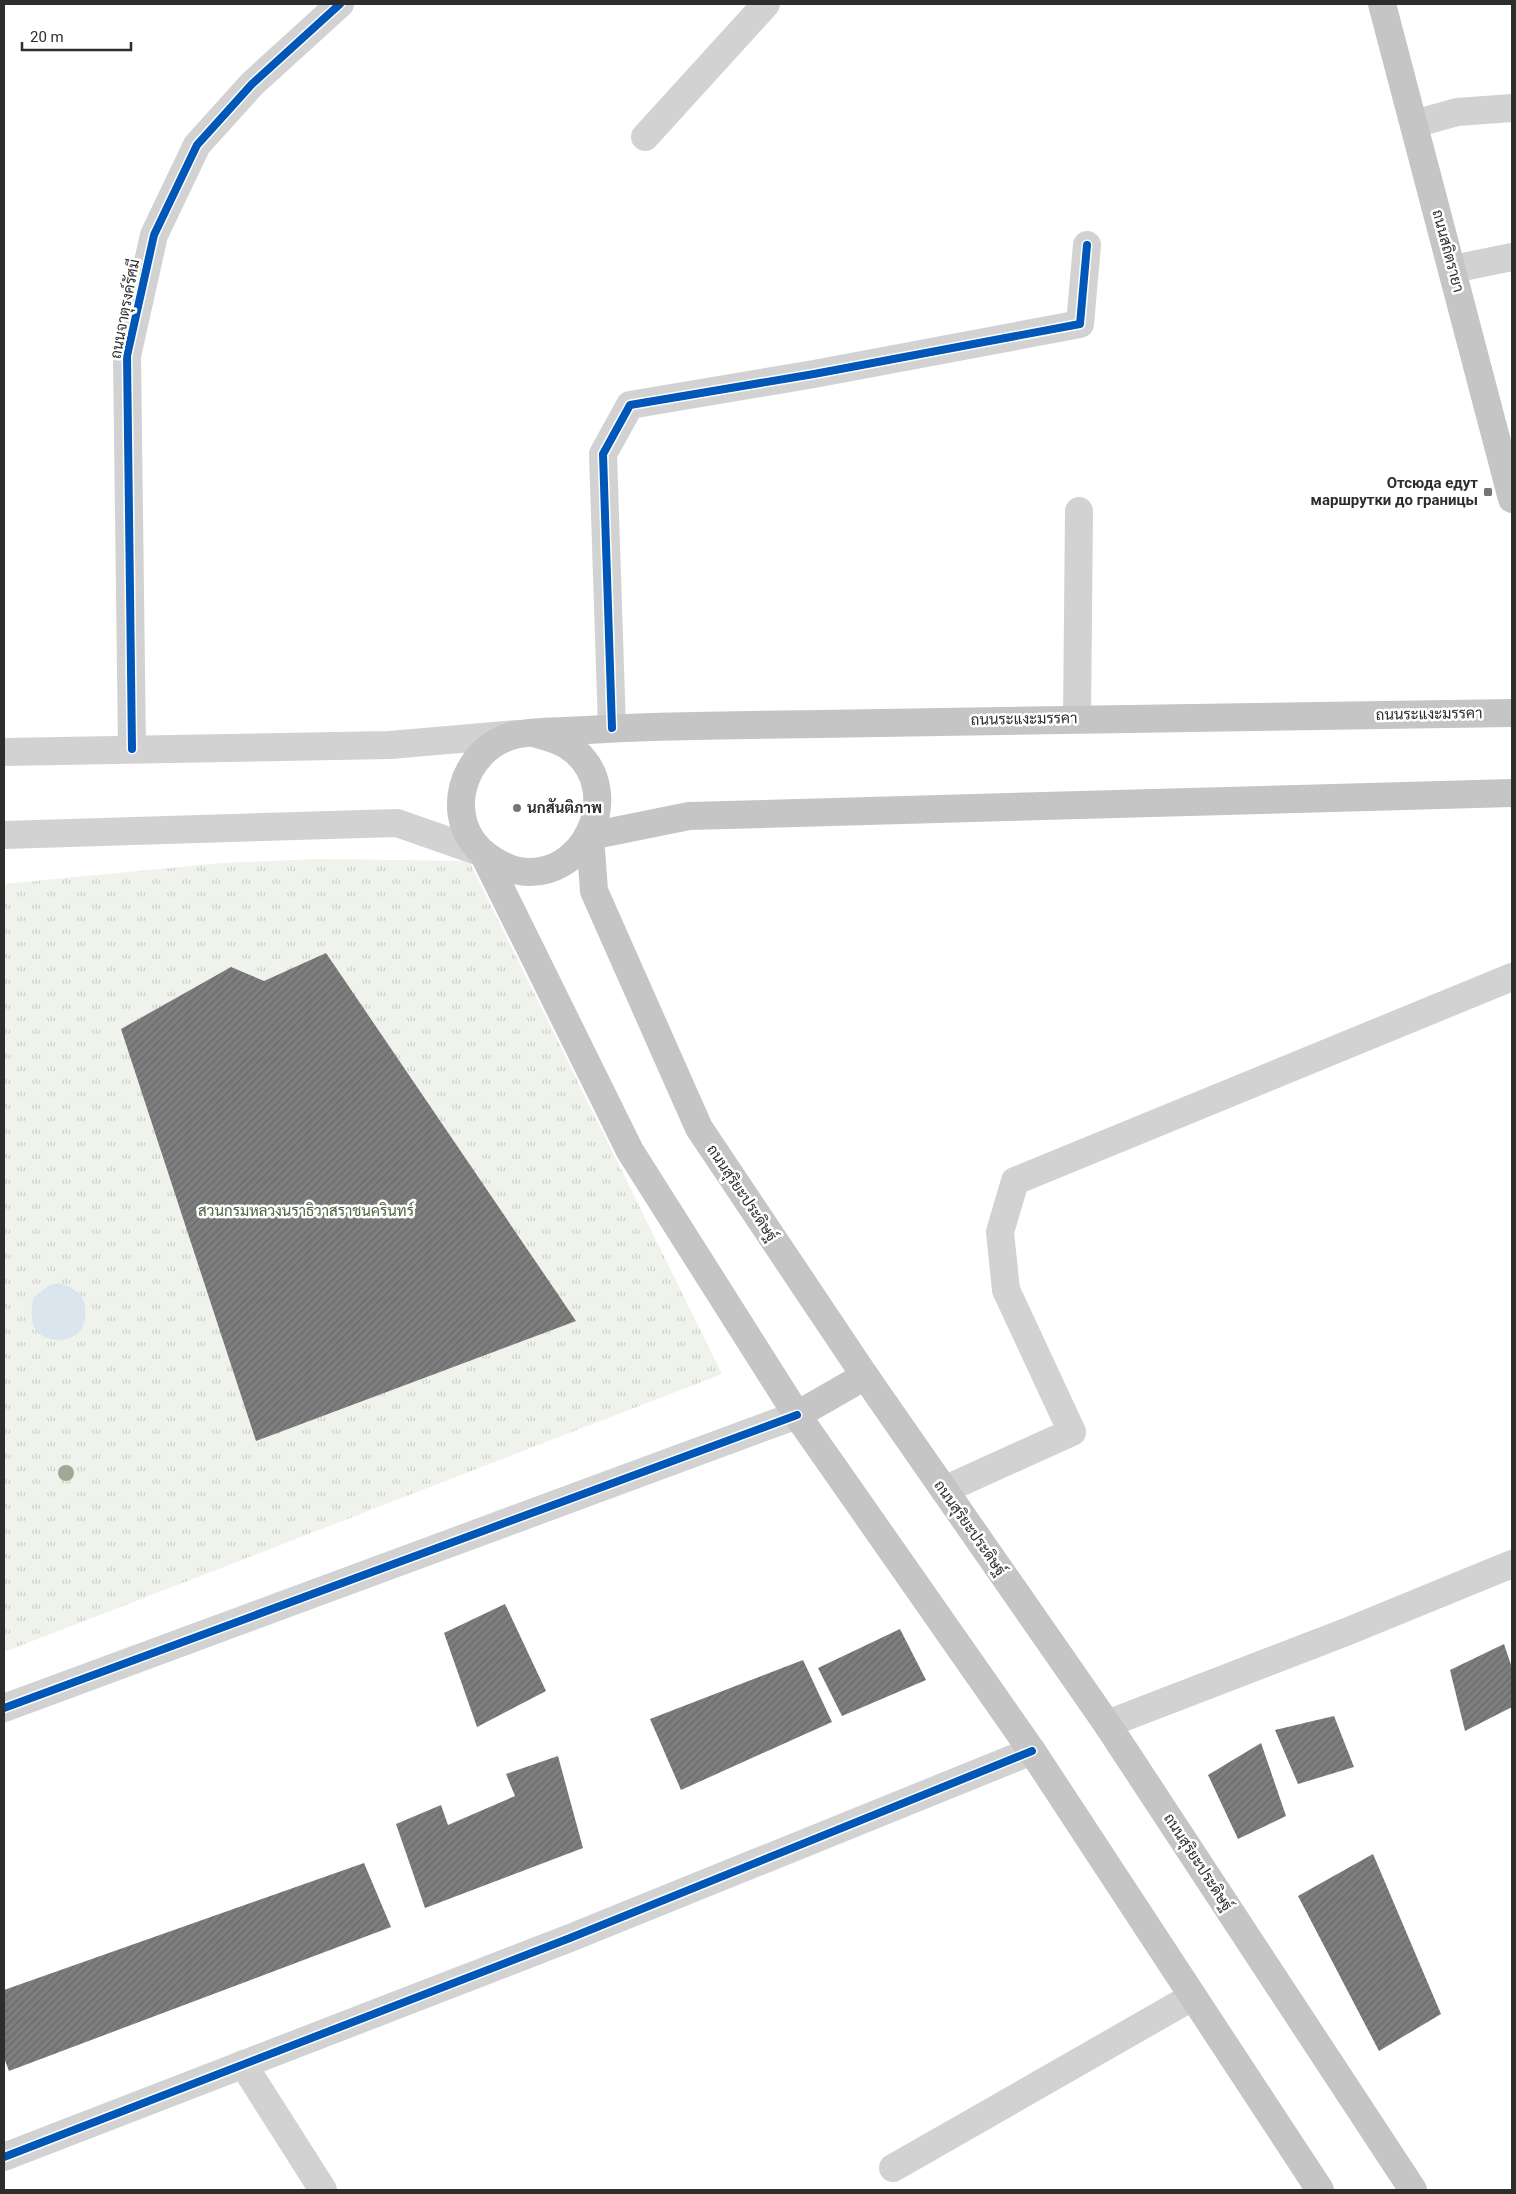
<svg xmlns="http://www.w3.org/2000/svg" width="1516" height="2194" font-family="Roboto,Sarabun,sans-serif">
  <defs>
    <pattern id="park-tufts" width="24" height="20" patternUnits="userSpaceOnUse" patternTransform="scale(1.25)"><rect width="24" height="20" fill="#eff3ec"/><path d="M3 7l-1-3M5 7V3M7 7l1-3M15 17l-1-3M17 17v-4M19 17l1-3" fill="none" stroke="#cdd1cb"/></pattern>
    <pattern id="building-hatch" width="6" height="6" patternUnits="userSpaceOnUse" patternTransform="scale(1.25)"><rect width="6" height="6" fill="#7e7e7e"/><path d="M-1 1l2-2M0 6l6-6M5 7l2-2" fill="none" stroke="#686868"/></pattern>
  </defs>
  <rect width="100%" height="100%" fill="#fff"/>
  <path fill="url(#park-tufts)" d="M318 859 469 861 722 1374 4 1652V884L221 863Z"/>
  <path fill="#dae5ee" d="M59 1283C76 1288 88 1298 85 1316 84 1323 83 1329 77 1334 66 1343 44 1342 35 1329 30 1321 32 1307 33 1298L48 1286Z"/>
  <g fill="url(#building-hatch)">
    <path d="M326 953 576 1321 256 1441 121 1029 231 967 264 981Z"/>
    <path d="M505 1604 546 1691 477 1727 444 1633Z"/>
    <path d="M900 1629 926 1680 842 1716 818 1668Z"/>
    <path d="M1504 1644 1512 1668V1707L1465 1731 1450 1670Z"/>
    <path d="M803 1660 832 1722 681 1790 650 1719Z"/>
    <path d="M1334 1716 1354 1767 1298 1784 1275 1730Z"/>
    <path d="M1261 1743 1286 1816 1238 1839 1208 1775Z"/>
    <path d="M558 1756 583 1848 425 1908 396 1824 441 1805 448 1825 515 1796 506 1774Z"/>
    <path d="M1373 1854 1441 2014 1379 2051 1298 1896Z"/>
    <path d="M364 1863 391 1927 9 2071 4 2058V1990Z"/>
  </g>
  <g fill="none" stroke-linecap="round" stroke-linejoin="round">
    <g stroke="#d2d2d2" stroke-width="28">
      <path d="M1414 124 1457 112 1512 108"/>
      <path d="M645 137 766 4"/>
      <path d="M1453 269 1512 257"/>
      <path d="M1077 718 1079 511"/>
      <path d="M612 728 603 454 630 405 814 374 1080 324 1087 245"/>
      <path d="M132 749 127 356 154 235 197 145 252 84 340 4"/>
      <path d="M4 752 390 745 517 734"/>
      <path d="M4 835 397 823 483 853"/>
      <path d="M944 1490 1072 1432 1006 1290 1000 1232 1015 1181 1512 977"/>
      <path d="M4 1708 797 1415"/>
      <path d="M1107 1724 1346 1632 1512 1564"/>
      <path d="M243 2064 323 2190"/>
      <path d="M4 2157 570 1938 1032 1751"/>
      <path d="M893 2168 1192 1997"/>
    </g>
    <g stroke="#c5c5c5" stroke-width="28">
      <path d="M1382 4 1512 499"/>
      <path d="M537 734C551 738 563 741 575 751 625 794 584 882 519 871 507 869 497 863 487 856 440 821 461 748 515 735 537 730 563 732 586 730 663 725 741 725 819 724 1050 719 1281 716 1512 713"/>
      <path d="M483 853 630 1151 797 1415 1032 1751 1320 2190"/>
      <path d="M797 1415 865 1376"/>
      <path d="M1413 2190 1107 1724 865 1376 699 1128 594 891 590 836 689 816 1512 793"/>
    </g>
    <defs>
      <g id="cycleway">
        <path d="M612 728 603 454 630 405 814 374 1080 324 1087 245"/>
        <path d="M132 749 127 356 154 235 197 145 252 84 340 4"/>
        <path d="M4 1708 797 1415"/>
        <path d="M4 2157 570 1938 1032 1751"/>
      </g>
    </defs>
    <use href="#cycleway" stroke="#fff" stroke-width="11"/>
    <use href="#cycleway" stroke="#0057b8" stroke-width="8"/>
  </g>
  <circle fill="#9eaa96" cx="66" cy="1473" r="8"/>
  <g fill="#767676" stroke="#fff" stroke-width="2">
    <rect x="1483" y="487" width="10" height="10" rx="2.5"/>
    <circle cx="517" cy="808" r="5"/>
  </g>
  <g text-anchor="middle" stroke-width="5" stroke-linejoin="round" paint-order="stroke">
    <g font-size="15" fill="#2d2d2d" stroke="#fff">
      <text transform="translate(1448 251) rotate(75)" y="5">ถนนสถิตรายา</text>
      <text transform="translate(125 309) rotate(-79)" y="5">ถนนจาตุรงค์รัศมี</text>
      <text transform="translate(1429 714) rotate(-1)" y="5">ถนนระแงะมรรคา</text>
      <text transform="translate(1024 719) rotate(-1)" y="5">ถนนระแงะมรรคา</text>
      <text transform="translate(742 1193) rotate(56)" y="5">ถนนสุริยะประดิษฐ์</text>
      <text transform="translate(970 1528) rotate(55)" y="5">ถนนสุริยะประดิษฐ์</text>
      <text transform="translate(1198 1862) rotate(57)" y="5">ถนนสุริยะประดิษฐ์</text>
    </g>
    <g font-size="15" font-weight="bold" fill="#2d2d2d" stroke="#fff" text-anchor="end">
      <text x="1478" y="488">Отсюда едут<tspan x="1478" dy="17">маршрутки до границы</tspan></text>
      <text x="527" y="813" text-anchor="start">นกสันติภาพ</text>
    </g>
    <g font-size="15" fill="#4e6440" stroke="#fff">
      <text x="306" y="1216">สวนกรมหลวงนราธิวาสราชนครินทร์</text>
    </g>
  </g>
  <rect width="1516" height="2194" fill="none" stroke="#2d2d2d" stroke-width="10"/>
  <path d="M22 42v8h109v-8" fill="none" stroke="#2d2d2d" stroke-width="2.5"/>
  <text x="30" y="42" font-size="15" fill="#2d2d2d" stroke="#ffffff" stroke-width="4" paint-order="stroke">20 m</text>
</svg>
